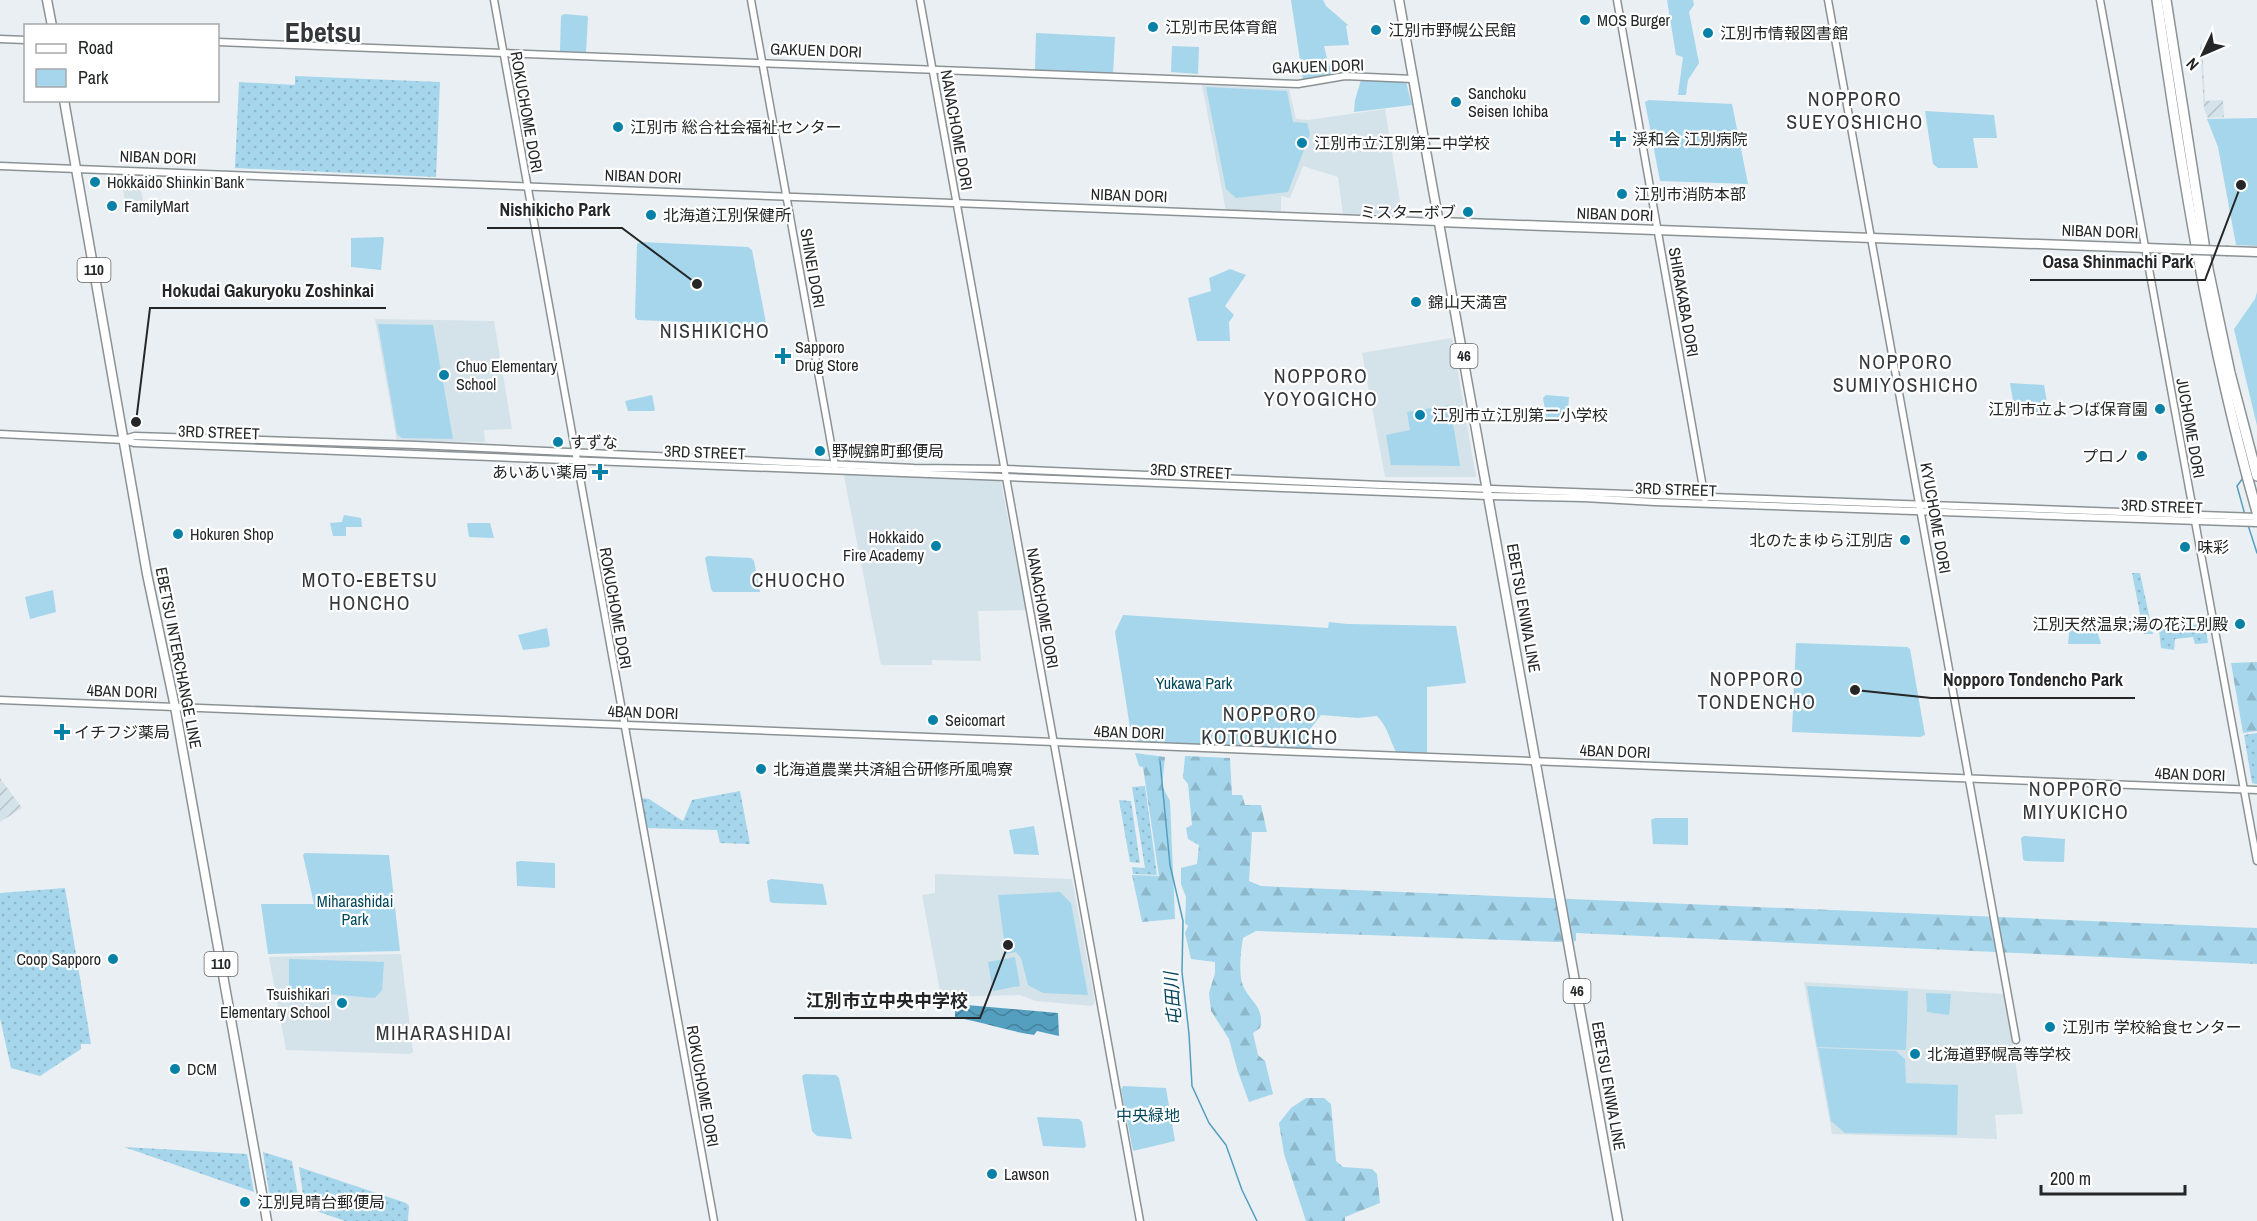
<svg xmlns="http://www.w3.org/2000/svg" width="2257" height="1221" font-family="'Archivo Narrow','Noto Sans JP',sans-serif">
  <defs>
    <pattern id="industrial-furrows" width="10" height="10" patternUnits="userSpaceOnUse" patternTransform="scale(1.5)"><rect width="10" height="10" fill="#d4e2e9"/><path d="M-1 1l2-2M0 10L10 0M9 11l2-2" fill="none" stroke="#b6c2c8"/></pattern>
    <pattern id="grass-dots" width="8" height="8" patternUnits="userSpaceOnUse" patternTransform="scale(1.5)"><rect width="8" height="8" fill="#a5d6ec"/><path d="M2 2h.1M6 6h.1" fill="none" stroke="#8eb8ca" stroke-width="1.8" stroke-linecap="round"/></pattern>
    <pattern id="forest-firs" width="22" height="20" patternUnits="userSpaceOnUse" patternTransform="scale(1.5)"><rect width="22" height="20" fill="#a5d6ec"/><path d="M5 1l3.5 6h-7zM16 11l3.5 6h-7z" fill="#8eb8ca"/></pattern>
    <pattern id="water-waves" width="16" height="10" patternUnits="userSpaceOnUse" patternTransform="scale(1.5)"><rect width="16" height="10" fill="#549fbf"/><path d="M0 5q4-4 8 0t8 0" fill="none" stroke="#45819b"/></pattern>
  </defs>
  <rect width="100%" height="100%" fill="#e9eff2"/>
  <g fill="#d4e2e9">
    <path d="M1202 85 1289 89 1296 119 1308 120 1385 109 1402 214H1343L1338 177 1303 166 1290 198 1281 196V212L1226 211Z"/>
    <path d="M121 177H138L144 205 126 207Z"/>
    <path d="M375 319 494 321 512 429 484 430 485 442 397 441Z"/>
    <path d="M1452 338 1476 477H1385L1362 353Z"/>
    <path d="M847 474 998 480 1001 483 1026 610 978 611 981 661 932 660V665H881L844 476Z"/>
    <path d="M935 874 1072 879 1095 1002 1092 1006 1036 1001 1020 995 941 997 922 895 935 893Z"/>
    <path d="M401 954 413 1052 410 1054 286 1050 269 957Z"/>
    <path d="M1804 982 2005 994 2023 1114 1995 1115 1997 1139 1832 1134Z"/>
  </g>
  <g fill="url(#industrial-furrows)">
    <path d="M2202 44 2205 101 2223 100 2224 117 2208 118 2204 109 2200 45Z"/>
    <path d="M0 778 22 808 0 822Z"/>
  </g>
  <g fill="url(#grass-dots)">
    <path d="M295 76 440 82 436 177 235 168 239 82 295 85Z"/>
    <path d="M2132 573H2140L2153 634H2144Z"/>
    <path d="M2158 621H2192V625L2205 623 2208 643 2195 644 2193 637 2175 639 2174 650 2161 648Z"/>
    <path d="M2257 733V784L2252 783 2244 735Z"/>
    <path d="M1145 786 1157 875 1133 874 1132 867 1145 868 1132 787Z"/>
    <path d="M740 791 750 844 720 843 717 830 646 828 641 798 649 799 683 821 692 800Z"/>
    <path d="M1119 800 1131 801 1140 863 1130 862Z"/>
    <path d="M65 888 91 1044H81V1049L40 1076 11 1068 0 1018V893Z"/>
    <path d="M124 1147 247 1154 254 1192Z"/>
    <path d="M263 1152 292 1161 299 1202 296 1204 273 1196 269 1192Z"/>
    <path d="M299 1167 406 1203 409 1206 408 1221H345L305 1207Z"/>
  </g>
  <g fill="url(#forest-firs)">
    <path d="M2257 662V731L2243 733 2231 663Z"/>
    <path d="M1135 753 1165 757 1162 786 1170 801 1175 919 1142 922 1132 875 1159 876 1143 767 1139 766Z"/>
    <path d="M1185 756 1230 758 1232 795H1242L1245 805H1261L1267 832H1252L1249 881 1261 886 2257 928V964L1576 933V941L1558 942 1256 931 1243 938C1241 951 1238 973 1243 986 1251 1003 1265 1007 1260 1028L1253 1033 1258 1055 1265 1061 1273 1094 1249 1102 1238 1072 1229 1039 1211 1011 1209 993 1215 973V962L1191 959 1185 933 1188 926 1185 923 1186 897 1181 884V868L1197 864 1199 845 1188 839 1186 828 1192 825 1188 784 1183 778Z"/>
    <path d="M1306 1098H1324L1331 1104 1336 1161 1343 1167 1372 1169 1377 1174 1380 1203 1345 1217V1221H1306L1284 1154 1279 1123 1291 1108Z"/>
  </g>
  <g fill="#a5d6ec">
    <path d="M1291 0H1323L1326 6 1348 25 1346 26 1349 45 1324 46 1328 62 1334 75 1303 80Z"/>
    <path d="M1667 0H1693L1694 5 1689 12 1699 63 1688 80 1686 95H1678L1683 57 1676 55Z"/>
    <path d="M564 14 587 16 588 18 586 52 560 51 561 16Z"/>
    <path d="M1036 33 1115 37 1113 74 1035 70Z"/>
    <path d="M1172 46 1199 47 1198 74 1171 72Z"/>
    <path d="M1361 80 1406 82 1412 105 1354 112 1355 100Z"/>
    <path d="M1206 87 1287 91 1293 122 1307 123 1310 134 1288 192 1236 198 1226 189Z"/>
    <path d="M1649 100 1732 104 1748 184 1660 181 1645 102Z"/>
    <path d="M1925 111 1994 115 1997 138H1973L1978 168H1938L1933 164Z"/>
    <path d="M2257 118V246L2236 245 2218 147 2207 119Z"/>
    <path d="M383 237 384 239 381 270 351 267V238Z"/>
    <path d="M641 242 748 247 752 250 766 323 761 325 637 320 635 317 637 244Z"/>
    <path d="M1230 269 1246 275 1225 306 1234 315 1229 322 1230 341H1197L1188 298 1211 291 1209 278Z"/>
    <path d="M2257 292V426L2234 329 2255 299Z"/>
    <path d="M378 324 433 325 453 439 402 438 397 434Z"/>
    <path d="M2010 383 2044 385 2049 414 2015 412Z"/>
    <path d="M652 395 655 410 653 411H628L625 401Z"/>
    <path d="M1546 395 1569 397 1567 422 1547 421 1543 398Z"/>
    <path d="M1450 405 1460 466 1391 465 1386 435 1410 430 1407 412Z"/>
    <path d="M344 515 361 518 362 527H346V536H333L330 523 342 522Z"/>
    <path d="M468 523H490L494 538 469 537 467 524Z"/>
    <path d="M708 556 751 558 754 561 760 592H713L711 589 705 558Z"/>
    <path d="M53 590 56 612 30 619 25 597Z"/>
    <path d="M1123 615 1328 628 1329 622 1347 624 1456 626 1466 683 1427 687V756L1397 754C1390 741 1388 727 1377 716L1358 718 1321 715 1308 732 1313 749 1186 746 1132 740 1115 632Z"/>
    <path d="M2070 626 2096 627 2101 644H2068Z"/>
    <path d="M547 628 550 645 548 647 523 650 518 635Z"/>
    <path d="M1796 643 1907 647 1910 649 1925 735 1920 737 1792 732Z"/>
    <path d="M1655 818H1688V845L1653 844 1651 820Z"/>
    <path d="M1034 826 1039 855 1014 854 1009 830Z"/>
    <path d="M2024 836 2065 839 2064 862 2025 861 2023 859 2021 838Z"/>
    <path d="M305 853 389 855 400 951 268 954 261 904H314L303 855Z"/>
    <path d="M520 861 555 863V888L517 886 516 862Z"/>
    <path d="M771 879 823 884 827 905 773 903 770 902 767 881Z"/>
    <path d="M1060 892 1071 903 1088 995 1043 993 1028 985 1021 958 1016 952 1006 954 998 895Z"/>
    <path d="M1015 957 1020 986 993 991 988 962Z"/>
    <path d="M289 959 384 962 382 990 375 998 293 991 289 985Z"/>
    <path d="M1807 986 1908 991 1906 1050 1817 1047Z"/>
    <path d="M1926 993 1951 994 1949 1015 1927 1012Z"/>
    <path d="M1818 1048 1896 1051 1905 1059 1906 1083 1958 1085 1957 1135 1845 1133 1831 1121Z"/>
    <path d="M805 1074 836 1075 839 1078 852 1139 817 1136 812 1131 802 1076Z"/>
    <path d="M1123 1086 1166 1088 1175 1141 1133 1151 1121 1089Z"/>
    <path d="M1037 1117 1079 1119 1082 1122 1086 1146 1084 1148 1043 1146Z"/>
  </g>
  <path fill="url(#water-waves)" d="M955 1004 1058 1013 1059 1036 1037 1031 1034 1035C1007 1031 982 1022 955 1017Z"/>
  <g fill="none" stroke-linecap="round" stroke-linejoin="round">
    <g stroke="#549fbf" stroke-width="1.5">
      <path d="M2243 478 2237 486 2245 515"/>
      <path d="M2248 525 2257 553"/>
      <path d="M1160 761 1170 865 1183 921 1182 972 1189 1034 1192 1086 1209 1123 1226 1145 1242 1190 1257 1221"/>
    </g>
    <defs>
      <g id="minor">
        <path d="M494 0 714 1221"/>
        <path d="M751 0 835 466"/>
        <path d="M920 0 1140 1221"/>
        <path d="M1617 0 1705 499"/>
        <path d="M1828 0 2016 1040"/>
        <path d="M2100 0 2257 861"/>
        <path d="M0 39 26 40"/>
        <path d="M218 42 1298 84 1345 76 1413 79"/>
        <path d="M0 166 1439 222"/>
        <path d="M0 434 124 440 134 443 1488 496 1584 498 1655 502 2257 523"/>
        <path d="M124 439 135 436 416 445 914 468 1005 469 1381 485 2257 517"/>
        <path d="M0 700 2257 790"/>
      </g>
      <g id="major">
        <path d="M47 0 52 26"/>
        <path d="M1399 0 1618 1221"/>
        <path d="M64 100 147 574 175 707 267 1221"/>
        <path d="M1439 222 2173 249"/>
        <path d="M2228 251 2257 252"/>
      </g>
      <g id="highway">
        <path d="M2157 0C2182 173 2209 344 2257 512"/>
        <path d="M2166 0 2208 269 2230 373 2257 476"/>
      </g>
    </defs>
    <use href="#minor" stroke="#8c9294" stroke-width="9"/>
    <use href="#major" stroke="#8c9294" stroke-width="11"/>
    <use href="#highway" stroke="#8c9294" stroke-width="12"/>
    <use href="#minor" stroke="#fff" stroke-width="6"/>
    <use href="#major" stroke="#fff" stroke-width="8"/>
    <use href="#highway" stroke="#fff" stroke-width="9"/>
    <defs>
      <path id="major-bridge" d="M2173 249 2228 251"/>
    </defs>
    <use href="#major-bridge" stroke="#8c9294" stroke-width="11" stroke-linecap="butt"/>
    <use href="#major-bridge" stroke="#fff" stroke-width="8"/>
  </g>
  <g fill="#0580a6" stroke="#fff" stroke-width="2">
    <circle cx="1585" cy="20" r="6"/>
    <circle cx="1153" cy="27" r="6"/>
    <circle cx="1376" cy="30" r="6"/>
    <circle cx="1708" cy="33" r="6"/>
    <circle cx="1456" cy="102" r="6"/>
    <circle cx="618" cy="127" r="6"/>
    <path d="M1615 130h6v6h6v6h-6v6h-6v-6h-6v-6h6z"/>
    <circle cx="1302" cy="143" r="6"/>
    <circle cx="95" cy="182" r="6"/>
    <circle cx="1622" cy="194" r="6"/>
    <circle cx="112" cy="206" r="6"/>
    <circle cx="1468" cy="212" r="6"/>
    <circle cx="651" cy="215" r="6"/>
    <circle cx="1416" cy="302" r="6"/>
    <path d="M780 347h6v6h6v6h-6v6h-6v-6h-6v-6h6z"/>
    <circle cx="444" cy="375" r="6"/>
    <circle cx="2160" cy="409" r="6"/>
    <circle cx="1420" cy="415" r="6"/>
    <circle cx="558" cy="442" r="6"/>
    <circle cx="820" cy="451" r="6"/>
    <circle cx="2142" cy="456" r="6"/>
    <path d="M597 463h6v6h6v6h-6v6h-6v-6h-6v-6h6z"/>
    <circle cx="178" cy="534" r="6"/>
    <circle cx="1905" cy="540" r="6"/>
    <circle cx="936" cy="546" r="6"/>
    <circle cx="2185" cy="547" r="6"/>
    <circle cx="2240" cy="624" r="6"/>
    <circle cx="933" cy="720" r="6"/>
    <path d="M59 723h6v6h6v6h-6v6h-6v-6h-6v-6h6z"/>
    <circle cx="761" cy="769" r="6"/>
    <circle cx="113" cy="959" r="6"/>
    <circle cx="342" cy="1003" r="6"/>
    <circle cx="2050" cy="1027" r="6"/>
    <circle cx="1915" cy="1054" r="6"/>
    <circle cx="175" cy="1069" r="6"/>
    <circle cx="992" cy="1174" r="6"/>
    <circle cx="245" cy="1202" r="6"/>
  </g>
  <g text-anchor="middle" stroke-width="4.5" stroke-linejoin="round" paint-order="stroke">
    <g fill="#fff" stroke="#666768" stroke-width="1.5">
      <rect x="77.5" y="258" width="33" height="24" rx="4.5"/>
      <rect x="1450.5" y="344" width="27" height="24" rx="4.5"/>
      <rect x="204.5" y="952" width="33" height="24" rx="4.5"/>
      <rect x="1563.5" y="979" width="27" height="24" rx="4.5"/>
    </g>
    <g font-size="15" font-weight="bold" fill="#242627">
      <text x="94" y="275">110</text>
      <text x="1464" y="361">46</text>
      <text x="221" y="969">110</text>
      <text x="1577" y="996">46</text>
    </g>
    <g font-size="16" fill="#242627" stroke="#fff" text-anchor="start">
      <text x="1597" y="26">MOS Burger</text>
      <text x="1165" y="33">江別市民体育館</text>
      <text x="1388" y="36">江別市野幌公民館</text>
      <text x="1720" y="39">江別市情報図書館</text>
      <text x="1468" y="99">Sanchoku<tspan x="1468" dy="18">Seisen Ichiba</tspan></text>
      <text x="630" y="133">江別市 総合社会福祉センター</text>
      <text x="1632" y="145">渓和会 江別病院</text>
      <text x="1314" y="149">江別市立江別第二中学校</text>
      <text x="107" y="188">Hokkaido Shinkin Bank</text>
      <text x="1634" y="200">江別市消防本部</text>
      <text x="124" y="212">FamilyMart</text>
      <text x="1456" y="218" text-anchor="end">ミスターボブ</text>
      <text x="663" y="221">北海道江別保健所</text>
      <text x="1428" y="308">錦山天満宮</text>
      <text x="795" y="353">Sapporo<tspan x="795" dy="18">Drug Store</tspan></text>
      <text x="456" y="372">Chuo Elementary<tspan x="456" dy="18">School</tspan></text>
      <text x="2148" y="415" text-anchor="end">江別市立よつば保育園</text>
      <text x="1432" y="421">江別市立江別第二小学校</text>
      <text x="570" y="448">すずな</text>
      <text x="832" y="457">野幌錦町郵便局</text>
      <text x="2130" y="462" text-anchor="end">プロノ</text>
      <text x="588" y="478" text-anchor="end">あいあい薬局</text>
      <text x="190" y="540">Hokuren Shop</text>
      <text x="924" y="543" text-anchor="end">Hokkaido<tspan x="924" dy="18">Fire Academy</tspan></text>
      <text x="1893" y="546" text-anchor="end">北のたまゆら江別店</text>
      <text x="2197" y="553">味彩</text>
      <text x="2228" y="630" text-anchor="end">江別天然温泉;湯の花江別殿</text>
      <text x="945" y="726">Seicomart</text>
      <text x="74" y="738">イチフジ薬局</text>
      <text x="773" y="775">北海道農業共済組合研修所風鳴寮</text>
      <text x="101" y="965" text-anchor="end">Coop Sapporo</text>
      <text x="330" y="1000" text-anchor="end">Tsuishikari<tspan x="330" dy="18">Elementary School</tspan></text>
      <text x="2062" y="1033">江別市 学校給食センター</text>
      <text x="1927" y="1060">北海道野幌高等学校</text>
      <text x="187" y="1075">DCM</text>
      <text x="1004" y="1180">Lawson</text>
      <text x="257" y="1208">江別見晴台郵便局</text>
    </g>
    <g font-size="16" fill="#242627" stroke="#fff">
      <text transform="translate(816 50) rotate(2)" y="6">GAKUEN DORI</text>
      <text transform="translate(1318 66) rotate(-2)" y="6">GAKUEN DORI</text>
      <text transform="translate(527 112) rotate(80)" y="6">ROKUCHOME DORI</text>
      <text transform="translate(957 130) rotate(80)" y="6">NANACHOME DORI</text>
      <text transform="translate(158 157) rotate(2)" y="6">NIBAN DORI</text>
      <text transform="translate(643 176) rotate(2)" y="6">NIBAN DORI</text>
      <text transform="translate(1129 195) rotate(2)" y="6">NIBAN DORI</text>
      <text transform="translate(1615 214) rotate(2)" y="6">NIBAN DORI</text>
      <text transform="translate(2100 231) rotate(2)" y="6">NIBAN DORI</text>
      <text transform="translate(813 268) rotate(80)" y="6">SHINEI DORI</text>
      <text transform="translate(1684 302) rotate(80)" y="6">SHIRAKABA DORI</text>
      <text transform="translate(2191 428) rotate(80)" y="6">JUCHOME DORI</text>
      <text transform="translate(219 432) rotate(2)" y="6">3RD STREET</text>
      <text transform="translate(705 452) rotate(2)" y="6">3RD STREET</text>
      <text transform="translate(1191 471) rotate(3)" y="6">3RD STREET</text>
      <text transform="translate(1676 489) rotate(2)" y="6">3RD STREET</text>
      <text transform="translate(2162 506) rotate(2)" y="6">3RD STREET</text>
      <text transform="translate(1936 518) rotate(80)" y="6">KYUCHOME DORI</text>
      <text transform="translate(616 608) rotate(80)" y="6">ROKUCHOME DORI</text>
      <text transform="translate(1043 608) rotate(80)" y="6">NANACHOME DORI</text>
      <text transform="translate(1524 608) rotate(80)" y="6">EBETSU ENIWA LINE</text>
      <text transform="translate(179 658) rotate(79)" y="6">EBETSU INTERCHANGE LINE</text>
      <text transform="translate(122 691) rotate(2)" y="6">4BAN DORI</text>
      <text transform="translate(643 712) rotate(2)" y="6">4BAN DORI</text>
      <text transform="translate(1129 732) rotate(2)" y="6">4BAN DORI</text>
      <text transform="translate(1615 751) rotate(2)" y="6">4BAN DORI</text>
      <text transform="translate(2190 774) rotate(2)" y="6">4BAN DORI</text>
      <text transform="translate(703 1086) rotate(80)" y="6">ROKUCHOME DORI</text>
      <text transform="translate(1609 1086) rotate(80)" y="6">EBETSU ENIWA LINE</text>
    </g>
    <g font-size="16" fill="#04485e" stroke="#fff">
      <text x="1194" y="689">Yukawa Park</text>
      <text x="355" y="907">Miharashidai<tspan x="355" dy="18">Park</tspan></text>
      <text x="1148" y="1121">中央緑地</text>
    </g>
    <g font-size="18" font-style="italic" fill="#04475e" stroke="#fff">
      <text transform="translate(1173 999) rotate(-94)" y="6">屯田川</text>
    </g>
    <g font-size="20" letter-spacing="1.5" fill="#34383b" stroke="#fff">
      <text x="1855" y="106">NOPPORO<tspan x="1855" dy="23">SUEYOSHICHO</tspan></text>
      <text x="715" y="338">NISHIKICHO</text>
      <text x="1906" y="369">NOPPORO<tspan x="1906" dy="23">SUMIYOSHICHO</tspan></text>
      <text x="1321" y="383">NOPPORO<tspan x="1321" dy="23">YOYOGICHO</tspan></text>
      <text x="370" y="587">MOTO-EBETSU<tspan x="370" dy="23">HONCHO</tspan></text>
      <text x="799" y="587">CHUOCHO</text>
      <text x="1757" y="686">NOPPORO<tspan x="1757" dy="23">TONDENCHO</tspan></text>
      <text x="1270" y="721">NOPPORO<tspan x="1270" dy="23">KOTOBUKICHO</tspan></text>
      <text x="2076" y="796">NOPPORO<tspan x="2076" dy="23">MIYUKICHO</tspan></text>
      <text x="444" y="1040">MIHARASHIDAI</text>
    </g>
    <g font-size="28" font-weight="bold" fill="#34383b" stroke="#fff">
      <text x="323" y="42">Ebetsu</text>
    </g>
  </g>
  <path fill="none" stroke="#242627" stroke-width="2" d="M697 284L622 228H487M2241 185L2205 280H2030M136 422L150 308H386M1855 690L1931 698H2135M1008 945L980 1018H794"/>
  <g fill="#242627" stroke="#fff" stroke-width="2">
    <circle cx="697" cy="284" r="6"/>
    <circle cx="2241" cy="185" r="6"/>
    <circle cx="136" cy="422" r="6"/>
    <circle cx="1855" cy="690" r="6"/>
    <circle cx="1008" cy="945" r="6"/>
  </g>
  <g font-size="18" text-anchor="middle" font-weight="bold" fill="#242627" stroke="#fff" stroke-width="4.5" stroke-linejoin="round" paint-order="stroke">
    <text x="555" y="216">Nishikicho Park</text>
    <text x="2118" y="268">Oasa Shinmachi Park</text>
    <text x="268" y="297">Hokudai Gakuryoku Zoshinkai</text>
    <text x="2033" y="686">Nopporo Tondencho Park</text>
    <text x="887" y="1007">江別市立中央中学校</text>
  </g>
  <rect x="24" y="24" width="195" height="78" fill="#ffffff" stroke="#a7a8a9" stroke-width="1.5"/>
  <rect x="36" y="44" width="30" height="9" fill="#ffffff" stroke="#a7a8a9" stroke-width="1.5"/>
  <text x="78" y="54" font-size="18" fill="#242627">Road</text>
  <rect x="36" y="69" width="30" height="18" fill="#a5d6ec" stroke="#a7a8a9" stroke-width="1.5"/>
  <text x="78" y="84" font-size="18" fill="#242627">Park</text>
  <g transform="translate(2203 54) rotate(226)" stroke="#ffffff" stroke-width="4.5" paint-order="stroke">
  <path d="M0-4.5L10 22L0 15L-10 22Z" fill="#242627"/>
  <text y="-9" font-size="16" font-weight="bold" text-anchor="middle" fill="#242627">N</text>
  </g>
  <path d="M2041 1185v9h144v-9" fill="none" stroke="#242627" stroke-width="3"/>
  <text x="2050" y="1185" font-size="18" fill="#242627" stroke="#ffffff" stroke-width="4.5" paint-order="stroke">200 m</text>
</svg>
